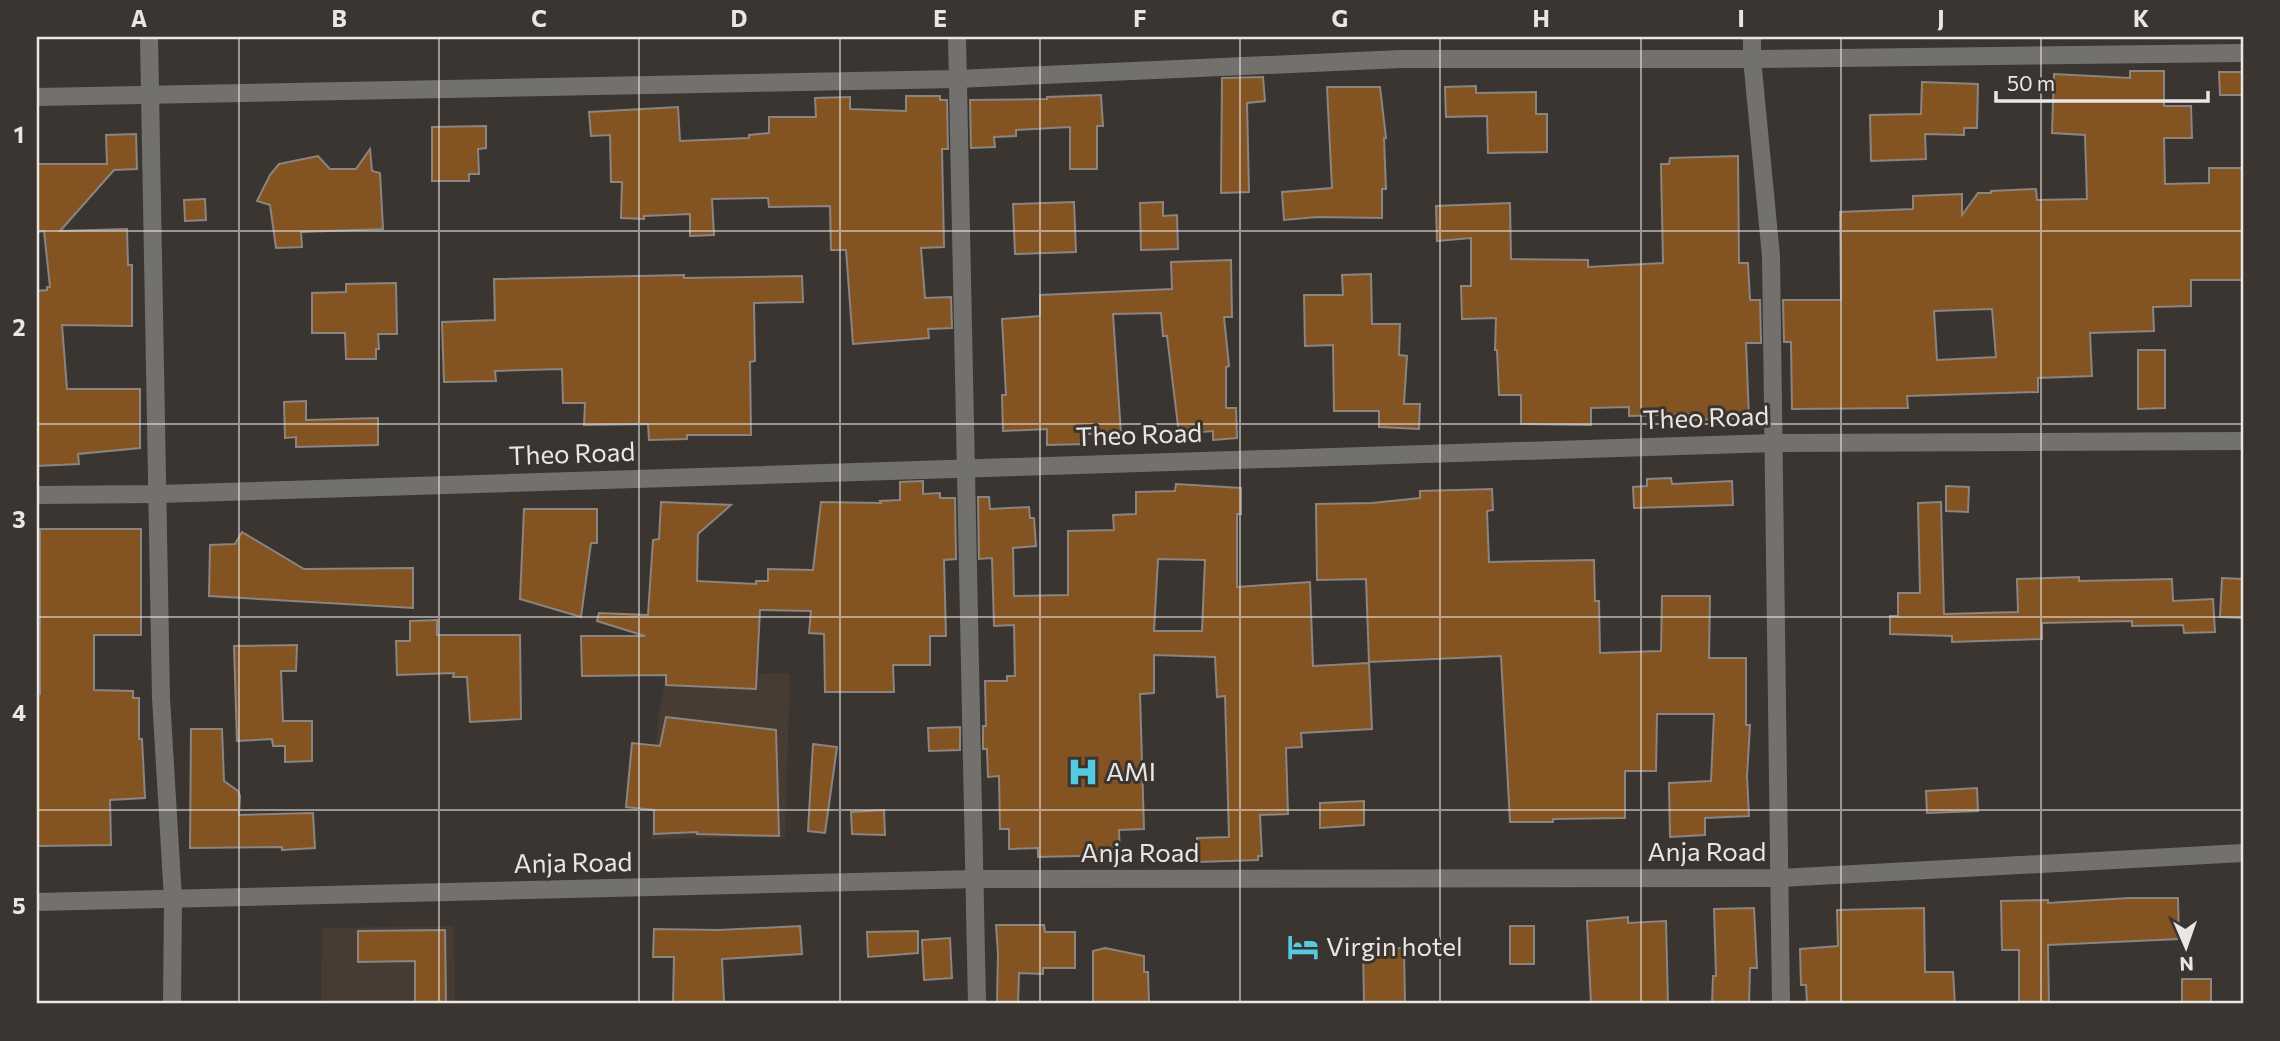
<svg xmlns="http://www.w3.org/2000/svg" width="2280" height="1041" font-family="Commissioner,sans-serif">
  <rect width="100%" height="100%" fill="#3b3531"/>
  <g fill="#473c33">
    <path d="M790 673 785 837 651 839 658 718 666 677Z"/>
    <path d="M454 926 455 1004H321L322 928Z"/>
  </g>
  <g fill="#845322" stroke="#8b847f" stroke-width="2" fill-rule="evenodd">
    <path d="M2130 71H2164V106H2191L2192 138H2164L2165 184 2209 183V168H2243V280H2191V306L2153 307 2154 331 2090 333 2092 376 2038 378V392L1907 396 1908 408 1792 409 1791 342H1784L1783 300H1841L1840 212 1913 209V196L1962 194V215L1978 193H1991V191L2036 189 2037 200 2087 199 2085 135 2052 133 2054 74 2130 78ZM1992 309 1996 357 1937 360 1934 311Z"/>
    <path d="M2219 72H2243V95H2220Z"/>
    <path d="M1263 77 1265 101 1247 103 1249 192 1221 193 1222 78Z"/>
    <path d="M1922 82 1978 84 1977 128H1964V135L1925 134 1926 159 1871 161 1870 115 1921 114Z"/>
    <path d="M1476 86V93L1536 92V114H1547V152L1488 153 1487 116 1446 117 1445 87Z"/>
    <path d="M1327 87H1380L1386 138H1384L1386 189H1382V218L1317 217 1284 220 1282 192 1332 188Z"/>
    <path d="M1101 95 1103 126H1097V169H1070V127L1016 130V136L994 137 995 147 971 148 970 100 1047 99V97Z"/>
    <path d="M906 96H940V100H947L948 149H942L944 247 921 248 925 298 951 297 952 328 928 329 929 338 853 344 846 250H831L830 206 769 207 768 198 712 199 714 235 690 236V214L644 216V219L621 218 622 182H611L610 135 591 136 589 112 678 107 680 141 749 138V135L769 133V117H816L815 98 850 97V109L906 111Z"/>
    <path d="M486 126V148L478 149 479 174H469V181H432V127Z"/>
    <path d="M136 134 137 169 114 170 60 231 127 229 128 265H132V326L62 325 67 389H140V448L78 454 79 464 37 466V291L47 290V287H50L44 231 37 232V164H107L106 135Z"/>
    <path d="M370 149 372 171 380 173 383 229 301 232 302 247 276 248 270 205 257 201 270 175 279 164 318 156 330 169H356Z"/>
    <path d="M1738 156 1739 263H1748L1750 300H1760L1761 343H1746L1749 418 1691 420V414L1629 416V407L1591 408V425L1521 424V395H1499L1497 350H1495L1496 318 1462 319 1461 286H1471V238L1437 241 1436 206 1510 203 1511 259 1588 260V267L1663 263 1661 164H1669L1670 158Z"/>
    <path d="M205 199 206 220 185 221 184 200Z"/>
    <path d="M1074 202 1076 252 1015 254 1013 204Z"/>
    <path d="M1163 202V216L1177 215 1178 249 1141 250 1140 203Z"/>
    <path d="M1231 260 1232 317H1224L1229 366 1226 367V408H1236L1237 438 1213 440V431L1179 434 1167 336H1163L1161 313 1113 314 1121 434H1087V444L1047 445V429L1003 431 1002 395H1006L1002 319 1040 316V295L1172 289 1171 262Z"/>
    <path d="M1371 274 1372 324H1400L1399 355 1407 356 1404 404H1420L1419 429 1379 427V411H1334L1333 345 1305 346 1304 295H1343L1342 275Z"/>
    <path d="M684 275V278L802 276 803 302 754 303 755 361 750 362 751 435H687V439L649 440 648 424 584 425 585 403H563L562 369 495 371 496 381 444 382 442 322 495 320 494 279Z"/>
    <path d="M396 283 397 334H378L379 349H376V359H346L345 333H312V293L346 292V284Z"/>
    <path d="M2138 350H2165V408L2138 409Z"/>
    <path d="M306 401V420L378 418V445L296 447V437L285 438 284 402Z"/>
    <path d="M1671 478 1672 484 1732 481 1733 505 1634 508 1633 487 1647 486V479Z"/>
    <path d="M923 481V494L940 493V498H955L956 559 944 560 946 636H930V665H893L894 692H825L824 634 809 633 811 611 760 610 756 689 666 685V675L582 676 581 636H645L597 621 599 613 648 615 653 540 659 539 661 502 731 505 698 534 697 581 756 584V581H768V569L813 570 821 502 881 503 880 501 900 500V482Z"/>
    <path d="M1176 484 1241 488V514H1237V587L1310 582 1313 666 1369 663 1372 729 1301 733 1302 747 1286 748 1288 814 1260 815 1262 856H1258V860L1198 862 1197 838 1229 837 1225 696 1217 697 1215 657 1154 655V693L1140 694 1144 829 1119 830 1120 855 1038 857V848L1009 849V829H1000L999 776 988 777 987 749H983V726H986L985 681H1007V676H1015L1014 625 994 626 992 558 979 559 978 497H989L990 509 1029 507 1030 518H1034L1036 546 1013 548 1014 596 1068 595V531L1114 530 1113 515 1136 514V492L1175 491ZM1158 559 1205 560 1202 631H1154Z"/>
    <path d="M1946 486 1969 487 1968 512 1946 511Z"/>
    <path d="M1492 489 1493 510 1487 511 1489 562 1594 560 1595 601H1599L1600 653 1661 651 1662 596H1710L1709 658H1746V725H1750L1747 776 1749 816 1705 818V835L1670 837 1669 783 1711 781 1714 714H1657L1656 771H1625V818L1553 819V822H1510L1501 656 1369 662 1366 579 1317 580 1316 504 1372 503 1420 498V491Z"/>
    <path d="M1941 502 1944 614 2018 612 2017 579 2079 577V581L2172 579 2173 601 2213 599 2215 632 2184 633 2183 625 2132 626V621L2042 623V639L1952 642V636L1890 634V616H1898V593H1920L1918 503Z"/>
    <path d="M524 509H597V543H591L581 617 520 599Z"/>
    <path d="M40 529H141V635H94V690L133 691V698H139V739H142L145 798 110 800 111 845 37 846V694H40Z"/>
    <path d="M242 532 304 569 413 568V608L209 596 210 545 235 544Z"/>
    <path d="M2222 578 2243 579V618L2220 617Z"/>
    <path d="M437 620V635H520L521 719 470 722 467 677H453L454 673 397 675 396 641H410V621Z"/>
    <path d="M297 645 296 671H281L283 721H312V761L285 762V746H273L272 739 237 741 234 646Z"/>
    <path d="M666 717 776 730 779 836 697 834V832L654 834V810L626 807 632 743 660 746Z"/>
    <path d="M960 727V750L929 751 928 728Z"/>
    <path d="M191 729H222L224 781 238 791 240 796 239 815 313 813 315 848 282 850V847L190 848Z"/>
    <path d="M813 744 837 747 825 833 808 831Z"/>
    <path d="M1977 788 1978 811 1927 813 1926 791Z"/>
    <path d="M1364 801V825L1320 828V803Z"/>
    <path d="M884 810 885 835 852 834 851 812Z"/>
    <path d="M2129 898H2178L2179 939 2048 945 2049 1004H2019V950H2002L2001 901 2048 900V903Z"/>
    <path d="M1754 908 1757 968H1750L1749 1004H1712L1713 976H1716L1714 909Z"/>
    <path d="M1924 908 1925 972H1953L1955 1004 1807 1003 1806 985H1801L1800 949 1838 946 1837 910Z"/>
    <path d="M1628 917V923L1666 921 1668 1004H1591L1587 921Z"/>
    <path d="M996 925H1044L1045 932H1075V968H1043V974L1019 973 1018 1004 997 1003 998 953Z"/>
    <path d="M800 926 802 954 722 959 724 1002 719 1004H673L674 957H653L654 929 719 930Z"/>
    <rect x="1510" y="926" width="24" height="38"/>
    <path d="M445 930 446 1004H415V961L358 962V931Z"/>
    <path d="M918 931V953L868 957 867 932Z"/>
    <path d="M950 938 952 978 924 980 922 940Z"/>
    <path d="M1105 948 1144 956V972H1148L1149 1004H1093V951Z"/>
    <path d="M1363 948H1404L1405 1004H1364Z"/>
    <rect x="2182" y="979" width="29" height="25"/>
  </g>
  <g fill="none" stroke-linecap="round" stroke-linejoin="round">
    <g stroke="#73716e" stroke-width="18">
      <path d="M149 37 161 698 173 899 172 1004"/>
      <path d="M957 37 977 1004"/>
      <path d="M1752 37V59L1771 256 1781 1004"/>
      <path d="M37 97 957 79 1401 59H1752L2243 53"/>
      <path d="M37 495 159 494 1774 443 2243 441"/>
      <path d="M37 902 975 879 1780 878 2243 853"/>
    </g>
  </g>
  <path fill="none" stroke="#eae6e3" stroke-width="2" stroke-opacity="0.55" d="M239 37V1004M439 37V1004M639 37V1004M840 37V1004M1040 37V1004M1240 37V1004M1440 37V1004M1641 37V1004M1841 37V1004M2041 37V1004M37 231H2243M37 424H2243M37 617H2243M37 810H2243"/>
  <defs>
    <symbol id="hospital-bare" viewBox="-9 -9 18 18"><path d="M-5-5h3v3.5h4V-5h3V5h-3V1.5h-4V5h-3Z" fill="#55cae0" stroke="#3b3531" stroke-width="2.5" paint-order="stroke"/></symbol>
    <symbol id="hotel-bare" viewBox="-9 -9 18 18"><path d="M-6-4.5h1.5V1H6V5H4.5V3h-9V5H-6ZM-4 0a1.8 1.8 0 1 1 3.6 0ZM.5 0V-2.5h3Q6-2.5 6 0Z" fill="#55cae0" stroke="#3b3531" stroke-width="2.5" paint-order="stroke"/></symbol>
  </defs>
  <g fill-rule="evenodd">
    <use href="#hospital-bare" x="1061" y="750" width="44" height="44"/>
    <use href="#hotel-bare" x="1281" y="925" width="44" height="44"/>
  </g>
  <g text-anchor="middle" stroke-width="6" stroke-linejoin="round" paint-order="stroke">
    <g font-size="26" fill="#eae6e3" stroke="#3b3531">
      <text transform="translate(1706 418) rotate(-2)" y="9">Theo Road</text>
      <text transform="translate(1139 435) rotate(-2)" y="9">Theo Road</text>
      <text transform="translate(572 454) rotate(-2)" y="9">Theo Road</text>
      <text x="1707" y="861">Anja Road</text>
      <text x="1140" y="862">Anja Road</text>
      <text transform="translate(573 863) rotate(-1)" y="9">Anja Road</text>
    </g>
    <g font-size="26" fill="#eae6e3" stroke="#3b3531" text-anchor="start">
      <text x="1106" y="781">AMI</text>
      <text x="1326" y="956">Virgin hotel</text>
    </g>
  </g>
  <rect width="2280" height="1041" fill="none" stroke="#3b3531" stroke-width="77"/>
  <g transform="translate(2186 947) rotate(178)" stroke="#3b3531" stroke-width="5" paint-order="stroke">
  <path d="M0-5L12 26L0 18L-12 26Z" fill="#eae6e3"/>
  <text y="-10" font-size="19" font-weight="bold" text-anchor="middle" fill="#eae6e3">N</text>
  </g>
  <path d="M1996 91v10h212v-10" fill="none" stroke="#eae6e3" stroke-width="3.5"/>
  <text x="2007" y="91" font-size="21" fill="#eae6e3" stroke="#3b3531" stroke-width="5" paint-order="stroke">50 m</text>
  <rect x="38" y="38" width="2204" height="964" fill="none" stroke="#eae6e3" stroke-width="2.5"/>
  <g font-size="23" text-anchor="middle" font-weight="bold" fill="#eae6e3">
    <text x="139" y="27">A</text>
    <text x="339" y="27">B</text>
    <text x="539" y="27">C</text>
    <text x="739" y="27">D</text>
    <text x="940" y="27">E</text>
    <text x="1140" y="27">F</text>
    <text x="1340" y="27">G</text>
    <text x="1541" y="27">H</text>
    <text x="1741" y="27">I</text>
    <text x="1941" y="27">J</text>
    <text x="2141" y="27">K</text>
    <text x="19" y="143">1</text>
    <text x="19" y="336">2</text>
    <text x="19" y="528">3</text>
    <text x="19" y="721">4</text>
    <text x="19" y="914">5</text>
  </g>
</svg>
